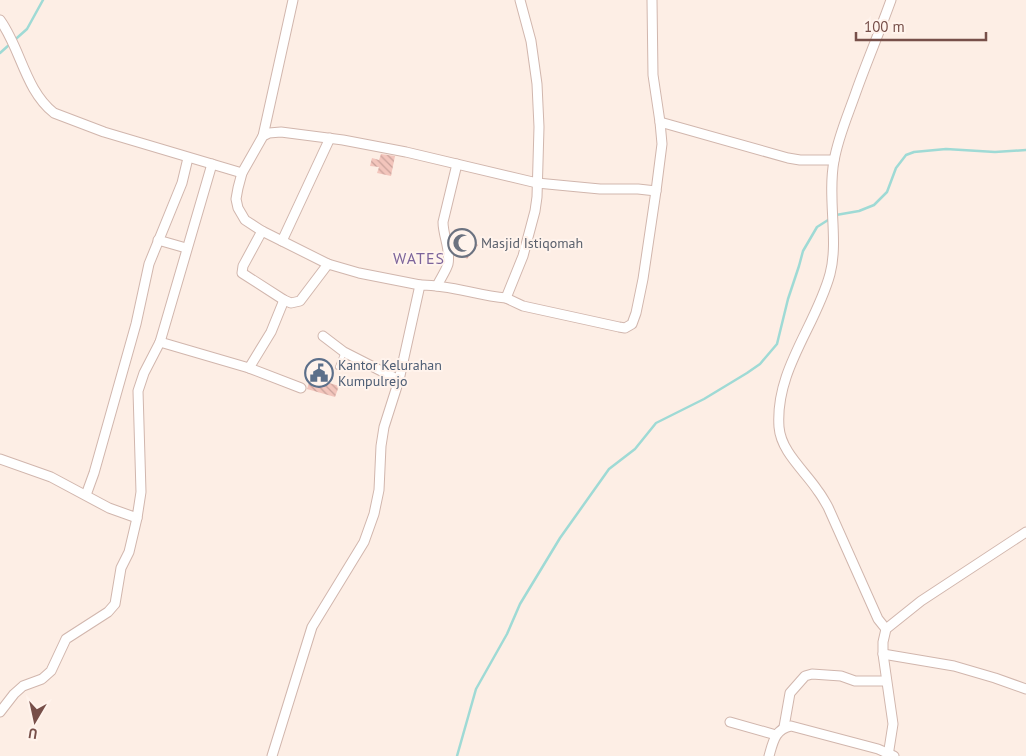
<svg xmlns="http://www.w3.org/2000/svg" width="1026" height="756" font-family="'PT Sans',sans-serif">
  <defs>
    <pattern id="building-back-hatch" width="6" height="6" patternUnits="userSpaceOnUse" patternTransform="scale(1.25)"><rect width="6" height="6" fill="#f3c5bc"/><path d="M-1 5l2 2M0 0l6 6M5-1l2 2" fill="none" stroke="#caa29b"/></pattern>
  </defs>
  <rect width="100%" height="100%" fill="#fdeee5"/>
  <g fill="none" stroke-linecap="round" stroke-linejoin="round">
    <g stroke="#9fdad5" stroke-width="2.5">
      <path d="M0 53 27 29 43 0"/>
      <path d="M457 756 476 689 507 634 520 604 560 538 609 469 635 449 656 423 704 399 747 373 760 364 777 344 788 299 799 266 803 251 817 227 836 215 859 211 874 205 887 192 896 168 906 155 914 152 946 149 995 152 1026 150"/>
    </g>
  </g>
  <g fill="url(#building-back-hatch)">
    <path d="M381 154 395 156 391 176 377 173 379 167 370 166 372 158 379 160Z"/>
    <path d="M455 229 478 245 467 259 454 249 451 235Z"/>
    <path d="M316 361 328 364 323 381 339 386 335 397 307 389Z"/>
  </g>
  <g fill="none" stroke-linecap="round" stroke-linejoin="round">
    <defs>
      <path id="service" d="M338 367 344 352"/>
      <g id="minor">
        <path d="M652 0 653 75 660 122 662 144 656 191"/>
        <path d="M0 20C21 49 25 90 54 113L104 132 242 173"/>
        <path d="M660 122 788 158 800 160H834"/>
        <path d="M263 136 293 0"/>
        <path d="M262 231 243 266 242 273 284 300 291 303 300 301 328 264"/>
        <path d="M158 240 186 248"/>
        <path d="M282 241 330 138"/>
        <path d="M420 285 359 273 328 264 262 231 245 220 238 208 236 199 238 188 242 173 263 136 269 133 281 132 343 140 406 152 537 183 600 189H638L656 191 643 279 636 313 632 324 625 328 619 327 523 306 506 298"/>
        <path d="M437 286C440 279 446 271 448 264 451 250 443 236 443 222L457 164"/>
        <path d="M323 336 344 352 399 380"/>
        <path d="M160 342 249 368 301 388"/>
        <path d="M249 368 271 332 284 300"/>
        <path d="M0 459 51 477 109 508 137 518 141 492 138 391 144 373 160 342 212 164"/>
        <path d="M86 495 94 473 136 324 149 264 182 183 188 158"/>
        <path d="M886 629 878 619 828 507C825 502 822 496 818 491 805 471 781 452 779 427 775 370 816 326 830 274 839 241 827 197 834 161 838 137 848 115 856 92 867 61 880 31 891 0"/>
        <path d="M883 654 954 666 995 678 1026 689"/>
        <path d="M0 712 14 694 23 686 42 679 51 671 66 639 108 612 115 604 121 568 129 552 137 518"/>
        <path d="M730 722 776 735"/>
        <path d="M784 727 790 693 805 676 812 674 841 676 855 681H886"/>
        <path d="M272 756 312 627 364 542 374 514 379 490 381 446 384 427 399 380 420 285C448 284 478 296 506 298L523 256 535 211 537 197 539 127 537 84 531 41 520 0"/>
        <path d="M769 756C773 742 775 729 791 726L878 749 894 756"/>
        <path d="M888 756 893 724 883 654V642L886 629 921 601 1026 532"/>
      </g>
    </defs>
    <use href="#service" stroke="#d1b6ad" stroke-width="6"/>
    <use href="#minor" stroke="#d1b6ad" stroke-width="11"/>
    <use href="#service" stroke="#fff" stroke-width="4.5"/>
    <use href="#minor" stroke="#fff" stroke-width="9"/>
  </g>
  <defs>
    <symbol id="mosque-ring" viewBox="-11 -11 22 22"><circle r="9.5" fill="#fff3ec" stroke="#6b7280" stroke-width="1.5"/><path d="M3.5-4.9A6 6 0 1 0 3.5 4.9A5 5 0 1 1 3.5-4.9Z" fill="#6b7280"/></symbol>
    <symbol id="civic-ring" viewBox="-11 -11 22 22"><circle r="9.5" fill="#fff3ec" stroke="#5c6f8a" stroke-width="1.5"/><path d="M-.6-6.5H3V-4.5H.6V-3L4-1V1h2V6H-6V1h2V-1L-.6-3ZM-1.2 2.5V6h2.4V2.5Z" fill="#5c6f8a"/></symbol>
  </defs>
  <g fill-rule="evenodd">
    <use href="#mosque-ring" x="446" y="227" width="32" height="32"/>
    <use href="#civic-ring" x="303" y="357" width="32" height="32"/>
  </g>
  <g text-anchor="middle" stroke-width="4" stroke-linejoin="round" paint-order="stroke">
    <g font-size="14" fill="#5b616d" stroke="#fff3ec" text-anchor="start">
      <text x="481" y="248">Masjid Istiqomah</text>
    </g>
    <g font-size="14" fill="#4e5e75" stroke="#fff3ec" text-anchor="start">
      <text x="338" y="370">Kantor Kelurahan<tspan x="338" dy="16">Kumpulrejo</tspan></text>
    </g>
    <g font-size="16" letter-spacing="1" fill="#7c649b" stroke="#fff3ec">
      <text x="419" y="264">WATES</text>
    </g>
  </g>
  <g transform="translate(35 721) rotate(189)" stroke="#fff3ec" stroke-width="4" paint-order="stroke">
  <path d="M0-4L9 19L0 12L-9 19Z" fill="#774f49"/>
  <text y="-8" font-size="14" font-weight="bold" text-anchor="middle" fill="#774f49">U</text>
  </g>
  <path d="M856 32v8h130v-8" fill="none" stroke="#774f49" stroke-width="2.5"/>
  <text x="864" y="32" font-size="15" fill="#774f49" stroke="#fff3ec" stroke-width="4" paint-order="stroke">100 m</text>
</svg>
